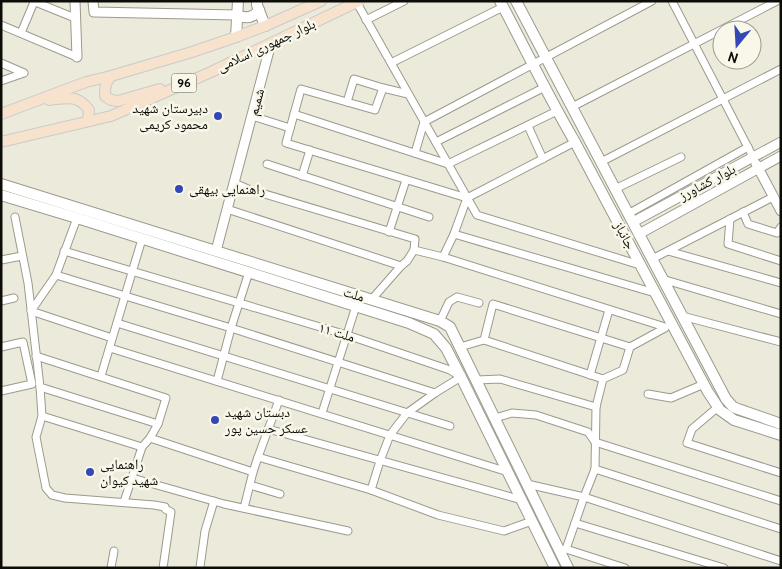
<svg xmlns="http://www.w3.org/2000/svg" width="782" height="569" font-family="Cabin,'Noto Naskh Arabic',sans-serif">
  <rect width="100%" height="100%" fill="#eceadb"/>
  <g fill="none" stroke-linecap="round" stroke-linejoin="round">
    <defs>
      <g id="minor">
        <path d="M33 1 75 18"/>
        <path d="M672 1 753 157"/>
        <path d="M357 3 477 215 640 265"/>
        <path d="M366 20 404 1"/>
        <path d="M1 25 77 57"/>
        <path d="M21 33 34 2"/>
        <path d="M1 63 24 73 1 81"/>
        <path d="M391 63 503 7"/>
        <path d="M408 94 383 88 375 110 301 89 286 143 467 198"/>
        <path d="M347 102 354 79 383 88"/>
        <path d="M572 107 777 1"/>
        <path d="M294 114 448 164 557 111"/>
        <path d="M252 116 290 128"/>
        <path d="M528 126 543 159"/>
        <path d="M436 142 545 87"/>
        <path d="M415 153 424 122 652 1"/>
        <path d="M601 162 781 69"/>
        <path d="M267 164 429 217"/>
        <path d="M302 176 310 150"/>
        <path d="M234 183 248 189 415 239 414 250"/>
        <path d="M615 189 681 157"/>
        <path d="M467 198 575 142"/>
        <path d="M227 209 401 266"/>
        <path d="M743 212 748 224 777 233 781 227"/>
        <path d="M628 214 748 147"/>
        <path d="M15 217 28 283 40 387 42 416 36 437 46 488 52 495 65 498 154 505 165 507V509L171 512 163 568"/>
        <path d="M77 218 56 275 31 311 112 338"/>
        <path d="M730 219 728 244 781 261"/>
        <path d="M389 232 406 180"/>
        <path d="M454 234 655 293"/>
        <path d="M64 251 347 335 450 370 461 377 435 393 407 413 390 435 380 461 371 490"/>
        <path d="M668 251 781 283"/>
        <path d="M443 257 665 327"/>
        <path d="M652 259 773 197"/>
        <path d="M1 260 22 256"/>
        <path d="M56 275 231 328 435 393"/>
        <path d="M662 279 781 314"/>
        <path d="M372 299 401 266 407 261 414 250 443 257 454 234 467 198"/>
        <path d="M1 301 14 298"/>
        <path d="M682 316 781 342"/>
        <path d="M440 321 449 302 457 297 479 303"/>
        <path d="M117 323 450 426"/>
        <path d="M484 340 493 304 630 347"/>
        <path d="M1 347 23 342 32 384 1 391"/>
        <path d="M460 347 484 340 603 379"/>
        <path d="M110 348 508 472"/>
        <path d="M36 356 166 398 158 424 150 438 142 447 124 502"/>
        <path d="M590 375 609 310"/>
        <path d="M101 376 142 239"/>
        <path d="M477 380 500 379 596 407"/>
        <path d="M217 381 231 328 249 272"/>
        <path d="M40 387 158 424"/>
        <path d="M648 394 671 398 704 384"/>
        <path d="M718 407 692 429 687 443 781 473"/>
        <path d="M322 413 356 306"/>
        <path d="M42 416 142 447"/>
        <path d="M495 418 512 413 536 415 588 432 595 442 781 501"/>
        <path d="M268 429 522 500"/>
        <path d="M150 438 253 472 258 457 371 490 438 515 504 531 532 521"/>
        <path d="M258 457 279 400"/>
        <path d="M595 469 781 529"/>
        <path d="M132 478 224 504 348 531"/>
        <path d="M527 484 584 497 781 561"/>
        <path d="M250 485 280 494"/>
        <path d="M244 508 253 472"/>
        <path d="M575 523 724 568"/>
        <path d="M566 549 625 568"/>
        <path d="M559 551 566 549 584 497 595 469 596 407 603 379 623 370 630 347 665 328"/>
        <path d="M200 567 205 531 214 501"/>
        <path d="M111 568 114 551"/>
      </g>
      <g id="tertiary">
        <path d="M75 1 77 57"/>
        <path d="M93 1 94 12 237 15"/>
        <path d="M756 164 781 211"/>
        <path d="M633 222 781 142"/>
        <path d="M639 234 781 156"/>
        <path d="M216 251 271 43"/>
      </g>
      <g id="secondary">
        <path d="M257 1V5L265 26"/>
        <path d="M500 1C525 48 548 96 575 142L708 392 720 410 734 420 781 435"/>
        <path d="M516 1 726 399 733 407 738 409 781 424"/>
        <path d="M237 15C246 19 253 18 259 10"/>
        <path d="M236 37 238 1"/>
        <path d="M1 184 440 321 450 327 568 568"/>
        <path d="M1 195 77 218 409 323 434 334 446 348 461 377 555 568"/>
      </g>
      <g id="primary">
        <path d="M111 76C105 83 105 88 105 96L111 100 118 101 160 89"/>
        <path d="M49 100C67 98 77 94 89 110L88 121"/>
        <path d="M1 114 86 82 111 76 192 52 236 37 265 26 321 1"/>
        <path d="M1 142 111 116 211 72 359 1"/>
      </g>
    </defs>
    <use href="#minor" stroke="#9c9a8d" stroke-width="9"/>
    <use href="#tertiary" stroke="#9c9a8d" stroke-width="11"/>
    <use href="#secondary" stroke="#9c9a8d" stroke-width="12"/>
    <use href="#primary" stroke="#cacac9" stroke-width="12"/>
    <use href="#minor" stroke="#fff" stroke-width="7"/>
    <use href="#tertiary" stroke="#fff" stroke-width="9"/>
    <use href="#secondary" stroke="#fff" stroke-width="10"/>
    <use href="#primary" stroke="#f7e2cd" stroke-width="10"/>
  </g>
  <g fill="#3447b9" stroke="#f9f7e9" stroke-width="2">
    <circle cx="218" cy="116" r="5"/>
    <circle cx="179" cy="189" r="5"/>
    <circle cx="215" cy="420" r="5"/>
    <circle cx="90" cy="472" r="5"/>
  </g>
  <g text-anchor="middle" stroke-width="5" stroke-linejoin="round" paint-order="stroke">
    <rect fill="#f9f7e9" stroke="#54534c" stroke-width="1" x="171.5" y="73.5" width="25" height="19" rx="4"/>
    <g font-size="12" font-weight="bold" fill="#0d0d08">
      <text x="184" y="87">96</text>
    </g>
    <g font-size="14" fill="#0d0d08" stroke="#f9f7e9">
      <text transform="translate(266 45) rotate(-25)" y="5">بلوار جمهوری اسلامی</text>
      <text transform="translate(256 102) rotate(-75)" y="5">شمیم</text>
      <text transform="translate(707 182) rotate(-28)" y="5">بلوار کشاورز</text>
      <text transform="translate(625 235) rotate(62)" y="5">جانباز</text>
      <text transform="translate(354 294) rotate(17)" y="5">ملت</text>
      <text transform="translate(337 332) rotate(17)" y="5">ملت ۱۱</text>
    </g>
    <g font-size="14" fill="#0d0d08" stroke="#f9f7e9" text-anchor="start">
      <text x="208" y="113" text-anchor="end">دبیرستان شهید<tspan x="208" dy="16">محمود کریمی</tspan></text>
      <text x="189" y="194">راهنمایی بیهقی</text>
      <text x="225" y="417">دبستان شهید<tspan x="225" dy="16">عسکر حسین پور</tspan></text>
      <text x="100" y="469">راهنمایی<tspan x="100" dy="16">شهید کیوان</tspan></text>
    </g>
  </g>
  <rect width="782" height="569" fill="none" stroke="#0d0d08" stroke-width="5"/>
  <g transform="translate(737 45) rotate(198)"><circle r="24" fill="#f9f7e9" stroke="#9b998f"/>
  <path d="M0-4L9 19L0 12L-9 19Z" fill="#3447b9"/>
  <text y="-8" font-size="14" font-weight="bold" text-anchor="middle" fill="#0d0d08">N</text>
  </g>
</svg>
